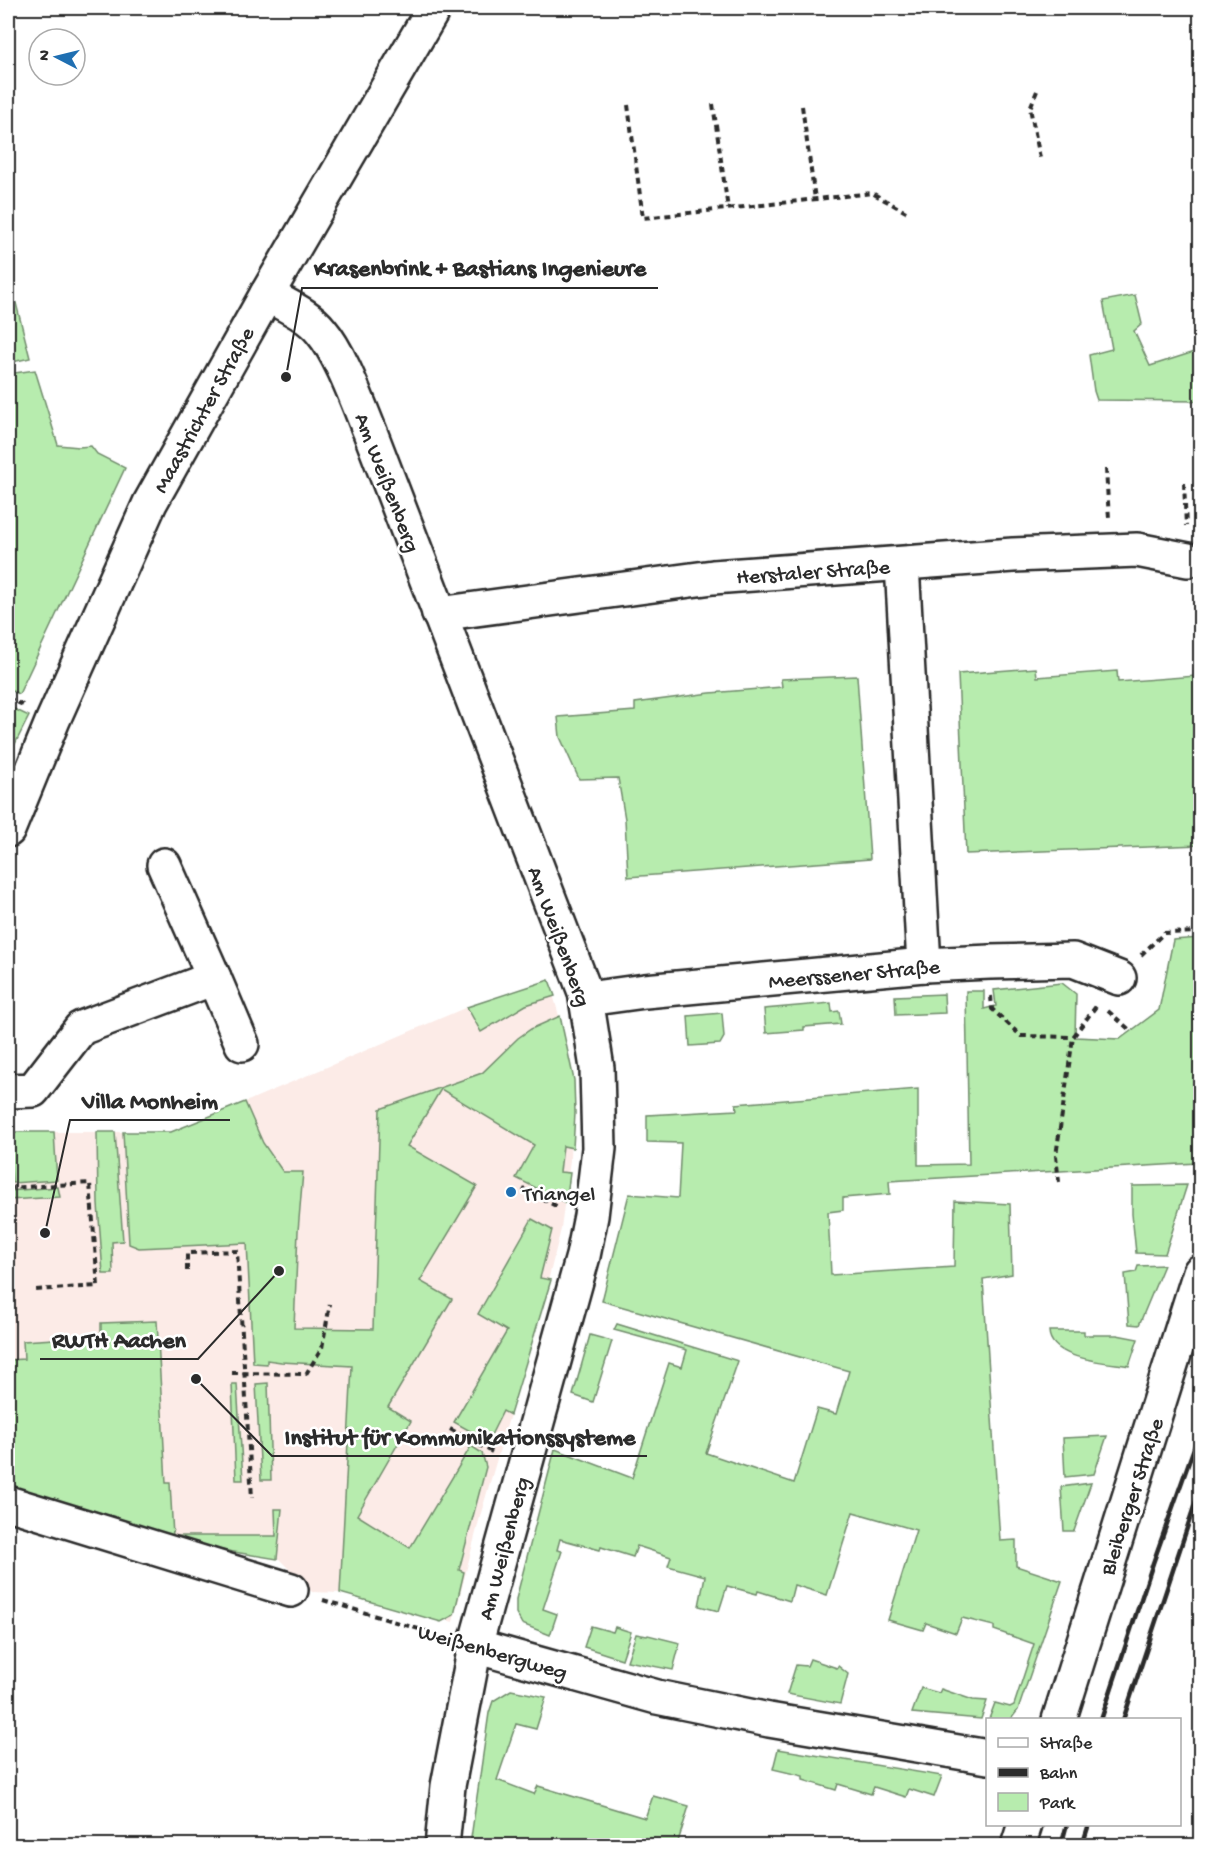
<svg xmlns="http://www.w3.org/2000/svg" width="1208" height="1853" font-family="'Gochi Hand',sans-serif">
  <rect width="100%" height="100%" fill="#fff"/>
  <filter id="ink" filterUnits="userSpaceOnUse"><feTurbulence type="fractalNoise" baseFrequency=".0167" numOctaves="2"/><feDisplacementMap in="SourceGraphic" scale="12" xChannelSelector="R" yChannelSelector="G"/><feConvolveMatrix kernelMatrix="1 2 1 2 8 2 1 2 1" color-interpolation-filters="sRGB"/></filter>
  <g filter="url(#ink)">
    <path fill="#fcebe7" d="M549 980 563 1030 572 1091 570 1160 561 1229 540 1313 481 1513 453 1622 340 1593 312 1592 279 1559 173 1542 8 1493V1132H171L236 1106 467 1007Z"/>
    <g fill="#b7ecae" stroke="#718c6c" stroke-width="1.5">
      <path d="M8 287 16 303 30 358 8 363Z"/>
      <path d="M1135 295 1142 324 1134 331 1150 366 1200 350V401L1097 400 1094 391 1089 355 1112 349 1103 301Z"/>
      <path d="M35 370 58 445 79 447 91 446 97 454 125 468 19 694 8 689V374Z"/>
      <path d="M1036 668 1037 677 1117 671 1118 682 1196 676V688H1200V845L966 854 958 674Z"/>
      <path d="M857 676 870 859 628 877 625 819 618 778 579 779 560 737 558 717 635 711V703L710 693 782 687 781 679Z"/>
      <path d="M8 703 13 705 12 708 29 716 8 758Z"/>
      <path d="M1200 938V1149L1197 1163 889 1181 890 1194 843 1198V1210L828 1212 831 1275 954 1267 955 1201 1010 1204 1012 1274 983 1279 1000 1541 1016 1540V1566L1062 1581 1018 1710 1011 1719H989L995 1703 1010 1707 1014 1705 1034 1644 994 1630V1626L962 1618 956 1633 926 1623 923 1630 888 1620 916 1530 853 1512 827 1595 794 1585 790 1601 758 1591 757 1594 727 1586 719 1611 699 1606 705 1576 668 1566 671 1557 637 1546 633 1557 601 1547 600 1550 560 1539 557 1550 562 1551 543 1609 557 1614 550 1635 522 1624 516 1613V1599L555 1449 632 1478 669 1363 682 1367 687 1350 614 1330 617 1324 738 1361 706 1453 794 1483 817 1409 836 1414 849 1371 602 1301 629 1194 678 1198 681 1143 647 1142V1115L737 1110 736 1104 918 1089V1165L969 1164 966 991H984V1009L996 1006 994 990 1062 983 1076 994 1075 1037 1120 1039 1159 1010 1173 940Z"/>
      <path d="M549 980 555 996 526 1005 481 1032 467 1007Z"/>
      <path d="M944 994 945 1013 896 1015 895 996Z"/>
      <path d="M831 1003 832 1012 839 1011 841 1024 804 1027V1030L766 1033 764 1009Z"/>
      <path d="M722 1013 724 1037 720 1044 690 1046 688 1016Z"/>
      <path d="M560 1016 574 1080 575 1113 573 1148 563 1146 560 1172 570 1173 566 1203 516 1178 534 1145 441 1089 407 1146 477 1186 420 1281 452 1299 388 1407 411 1421 357 1515 410 1548 471 1446 482 1453 486 1467 459 1570 464 1572 454 1615 441 1622 340 1593 352 1366 281 1362 267 1360V1364L253 1363 247 1243 139 1248 129 1244 123 1132H171L245 1102 263 1143 283 1172H303L298 1231 294 1328 373 1329 380 1109 482 1073 518 1038 531 1029Z"/>
      <path d="M9 1132H54L57 1180 12 1183Z"/>
      <path d="M97 1132H115L123 1241 112 1242 113 1274H103L98 1204Z"/>
      <path d="M1187 1185 1165 1254 1136 1253 1132 1214V1186Z"/>
      <path d="M58 1187 60 1197 8 1200V1191Z"/>
      <path d="M532 1219 552 1230 540 1278 551 1280 510 1415 503 1411 488 1441 454 1422 507 1331 478 1314Z"/>
      <path d="M1164 1265 1139 1325 1129 1324 1125 1274 1136 1272 1138 1266Z"/>
      <path d="M157 1321 166 1483H170L173 1536H276L275 1509H282L277 1559 173 1542 8 1493V1360L24 1359 23 1341 101 1336V1323Z"/>
      <path d="M1049 1331H1084V1335H1117L1138 1339 1129 1366C1107 1362 1050 1360 1049 1331Z"/>
      <path d="M590 1335 612 1341 593 1402 573 1395Z"/>
      <path d="M268 1383 271 1480H261L256 1384Z"/>
      <path d="M232 1384H237L243 1480H236Z"/>
      <path d="M1107 1436 1094 1474 1065 1477 1063 1438Z"/>
      <path d="M1091 1483 1074 1531H1064L1061 1487Z"/>
      <path d="M591 1626 613 1632 615 1627 631 1632 622 1659 584 1647Z"/>
      <path d="M636 1634 647 1636 648 1635 680 1643 673 1670 627 1661Z"/>
      <path d="M810 1659 837 1668 838 1666 848 1674 840 1704 787 1694 796 1665 807 1666Z"/>
      <path d="M921 1688 939 1693 941 1689 973 1700 987 1701 981 1719 912 1713Z"/>
      <path d="M511 1690 546 1697 536 1729 516 1724 497 1780 534 1794 538 1786 645 1818 653 1796 689 1806 677 1845H470L489 1713 493 1701Z"/>
      <path d="M778 1749 942 1776 934 1797 909 1789 906 1797 874 1787 871 1794 838 1784 836 1790 803 1780V1776L773 1769Z"/>
    </g>
    <g fill="none" stroke-linecap="round" stroke-linejoin="round">
      <defs>
        <g id="minor">
          <path d="M267 294C284 305 308 314 321 331 341 354 358 403 370 432L585 992 597 1068 599 1148 591 1216 583 1256 475 1646 448 1786 442 1846"/>
          <path d="M902 564 924 965"/>
          <path d="M439 614 713 577 1013 555 1137 550 1188 560"/>
          <path d="M8 830 53 720 150 503 267 294 434 8"/>
          <path d="M214 978 242 1044"/>
          <path d="M587 999 645 991 924 965 990 962 1073 960 1119 978"/>
          <path d="M8 1091 33 1090 81 1028 214 978 164 865"/>
          <path d="M8 1503 291 1590"/>
          <path d="M475 1646 657 1697 769 1720 988 1757"/>
          <path d="M1059 1720 1200 1272"/>
          <path d="M1018 1846 1025 1824"/>
        </g>
      </defs>
      <use href="#minor" stroke="#2b2b2b" stroke-width="38"/>
      <g stroke="#2b2b2b" stroke-width="4" stroke-dasharray="6 4.5" stroke-linecap="butt">
        <path d="M1037 91 1030 108 1040 158"/>
        <path d="M713 104 728 209"/>
        <path d="M628 105 643 218 872 193 906 212"/>
        <path d="M802 106 815 199"/>
        <path d="M1106 469 1109 519"/>
        <path d="M1184 483 1186 526"/>
        <path d="M8 698 23 705"/>
        <path d="M1141 955 1164 933 1200 932"/>
        <path d="M991 996 992 1009 1021 1036 1073 1037"/>
        <path d="M1108 1011 1130 1030"/>
        <path d="M1059 1182 1056 1156 1073 1037 1097 1005"/>
        <path d="M8 1188 90 1183 98 1286 36 1290"/>
        <path d="M523 1189 560 1208"/>
        <path d="M187 1271V1253L237 1251 252 1498"/>
        <path d="M232 1373 306 1374 322 1348 330 1304"/>
        <path d="M450 1429 494 1453"/>
        <path d="M323 1600 445 1637"/>
      </g>
      <use href="#minor" stroke="#fff" stroke-width="33"/>
      <g stroke="#2b2b2b" stroke-width="4.5">
        <path d="M1101 1720 1153 1563 1200 1431"/>
        <path d="M1123 1720 1200 1489"/>
        <path d="M1061 1846 1067 1824"/>
        <path d="M1082 1846 1089 1824"/>
      </g>
    </g>
  </g>
  <circle fill="#1f6fb2" stroke="#fff" stroke-width="2" cx="511" cy="1192" r="6"/>
  <g text-anchor="middle" stroke-width="5" stroke-linejoin="round" paint-order="stroke">
    <g font-size="22" fill="#2b2b2b" stroke="#fff">
      <text transform="translate(202 409) rotate(-61)" y="8">Maastrichter Straße</text>
      <text transform="translate(389 482) rotate(69)" y="8">Am Weißenberg</text>
      <text transform="translate(813 570) rotate(-4)" y="8">Herstaler Straße</text>
      <text transform="translate(561 936) rotate(70)" y="8">Am Weißenberg</text>
      <text transform="translate(854 972) rotate(-5)" y="8">Meerssener Straße</text>
      <text transform="translate(1130 1496) rotate(-72)" y="8">Bleiberger Straße</text>
      <text transform="translate(502 1548) rotate(-75)" y="8">Am Weißenberg</text>
      <text transform="translate(493 1650) rotate(16)" y="8">Weißenbergweg</text>
    </g>
    <g font-size="22" fill="#2b2b2b" stroke="#fff" text-anchor="start">
      <text x="523" y="1200">Triangel</text>
    </g>
  </g>
  <path fill="none" stroke="#2b2b2b" stroke-width="2" d="M286 377L302 288H658M45 1233L70 1120H230M279 1271L198 1359H40M196 1379L272 1456H647"/>
  <g fill="#2b2b2b" stroke="#fff" stroke-width="2">
    <circle cx="286" cy="377" r="6"/>
    <circle cx="45" cy="1233" r="6"/>
    <circle cx="279" cy="1271" r="6"/>
    <circle cx="196" cy="1379" r="6"/>
  </g>
  <g font-size="24" text-anchor="middle" font-weight="bold" fill="#2b2b2b" stroke="#fff" stroke-width="5" stroke-linejoin="round" paint-order="stroke">
    <text x="480" y="275">Krasenbrink + Bastians Ingenieure</text>
    <text x="150" y="1108">Villa Monheim</text>
    <text x="119" y="1347">RWTH Aachen</text>
    <text x="460" y="1444">Institut für Kommunikationssysteme</text>
  </g>
  <rect width="1208" height="1853" fill="none" stroke="#fff" stroke-width="30"/>
  <rect x="15" y="15" width="1178" height="1823" fill="none" stroke="#2b2b2b" stroke-width="2" filter="url(#ink)"/>
  <rect x="986" y="1718" width="195" height="108" fill="#ffffff" stroke="#aaaaaa" stroke-width="1.5"/>
  <rect x="998" y="1738" width="30" height="9" fill="#ffffff" stroke="#aaaaaa" stroke-width="1.5"/>
  <text x="1040" y="1748" font-size="18" fill="#2b2b2b">Straße</text>
  <rect x="998" y="1768" width="30" height="9" fill="#2b2b2b" stroke="#aaaaaa" stroke-width="1.5"/>
  <text x="1040" y="1778" font-size="18" fill="#2b2b2b">Bahn</text>
  <rect x="998" y="1793" width="30" height="18" fill="#b7ecae" stroke="#aaaaaa" stroke-width="1.5"/>
  <text x="1040" y="1808" font-size="18" fill="#2b2b2b">Park</text>
  <g transform="translate(57 57) rotate(277)"><circle r="28" fill="#ffffff" stroke="#aaaaaa" stroke-width="1.5"/>
  <path d="M0-4.5L10 22L0 15L-10 22Z" fill="#1f6fb2"/>
  <text y="-9" font-size="16" font-weight="bold" text-anchor="middle" fill="#2b2b2b">N</text>
  </g>
</svg>
